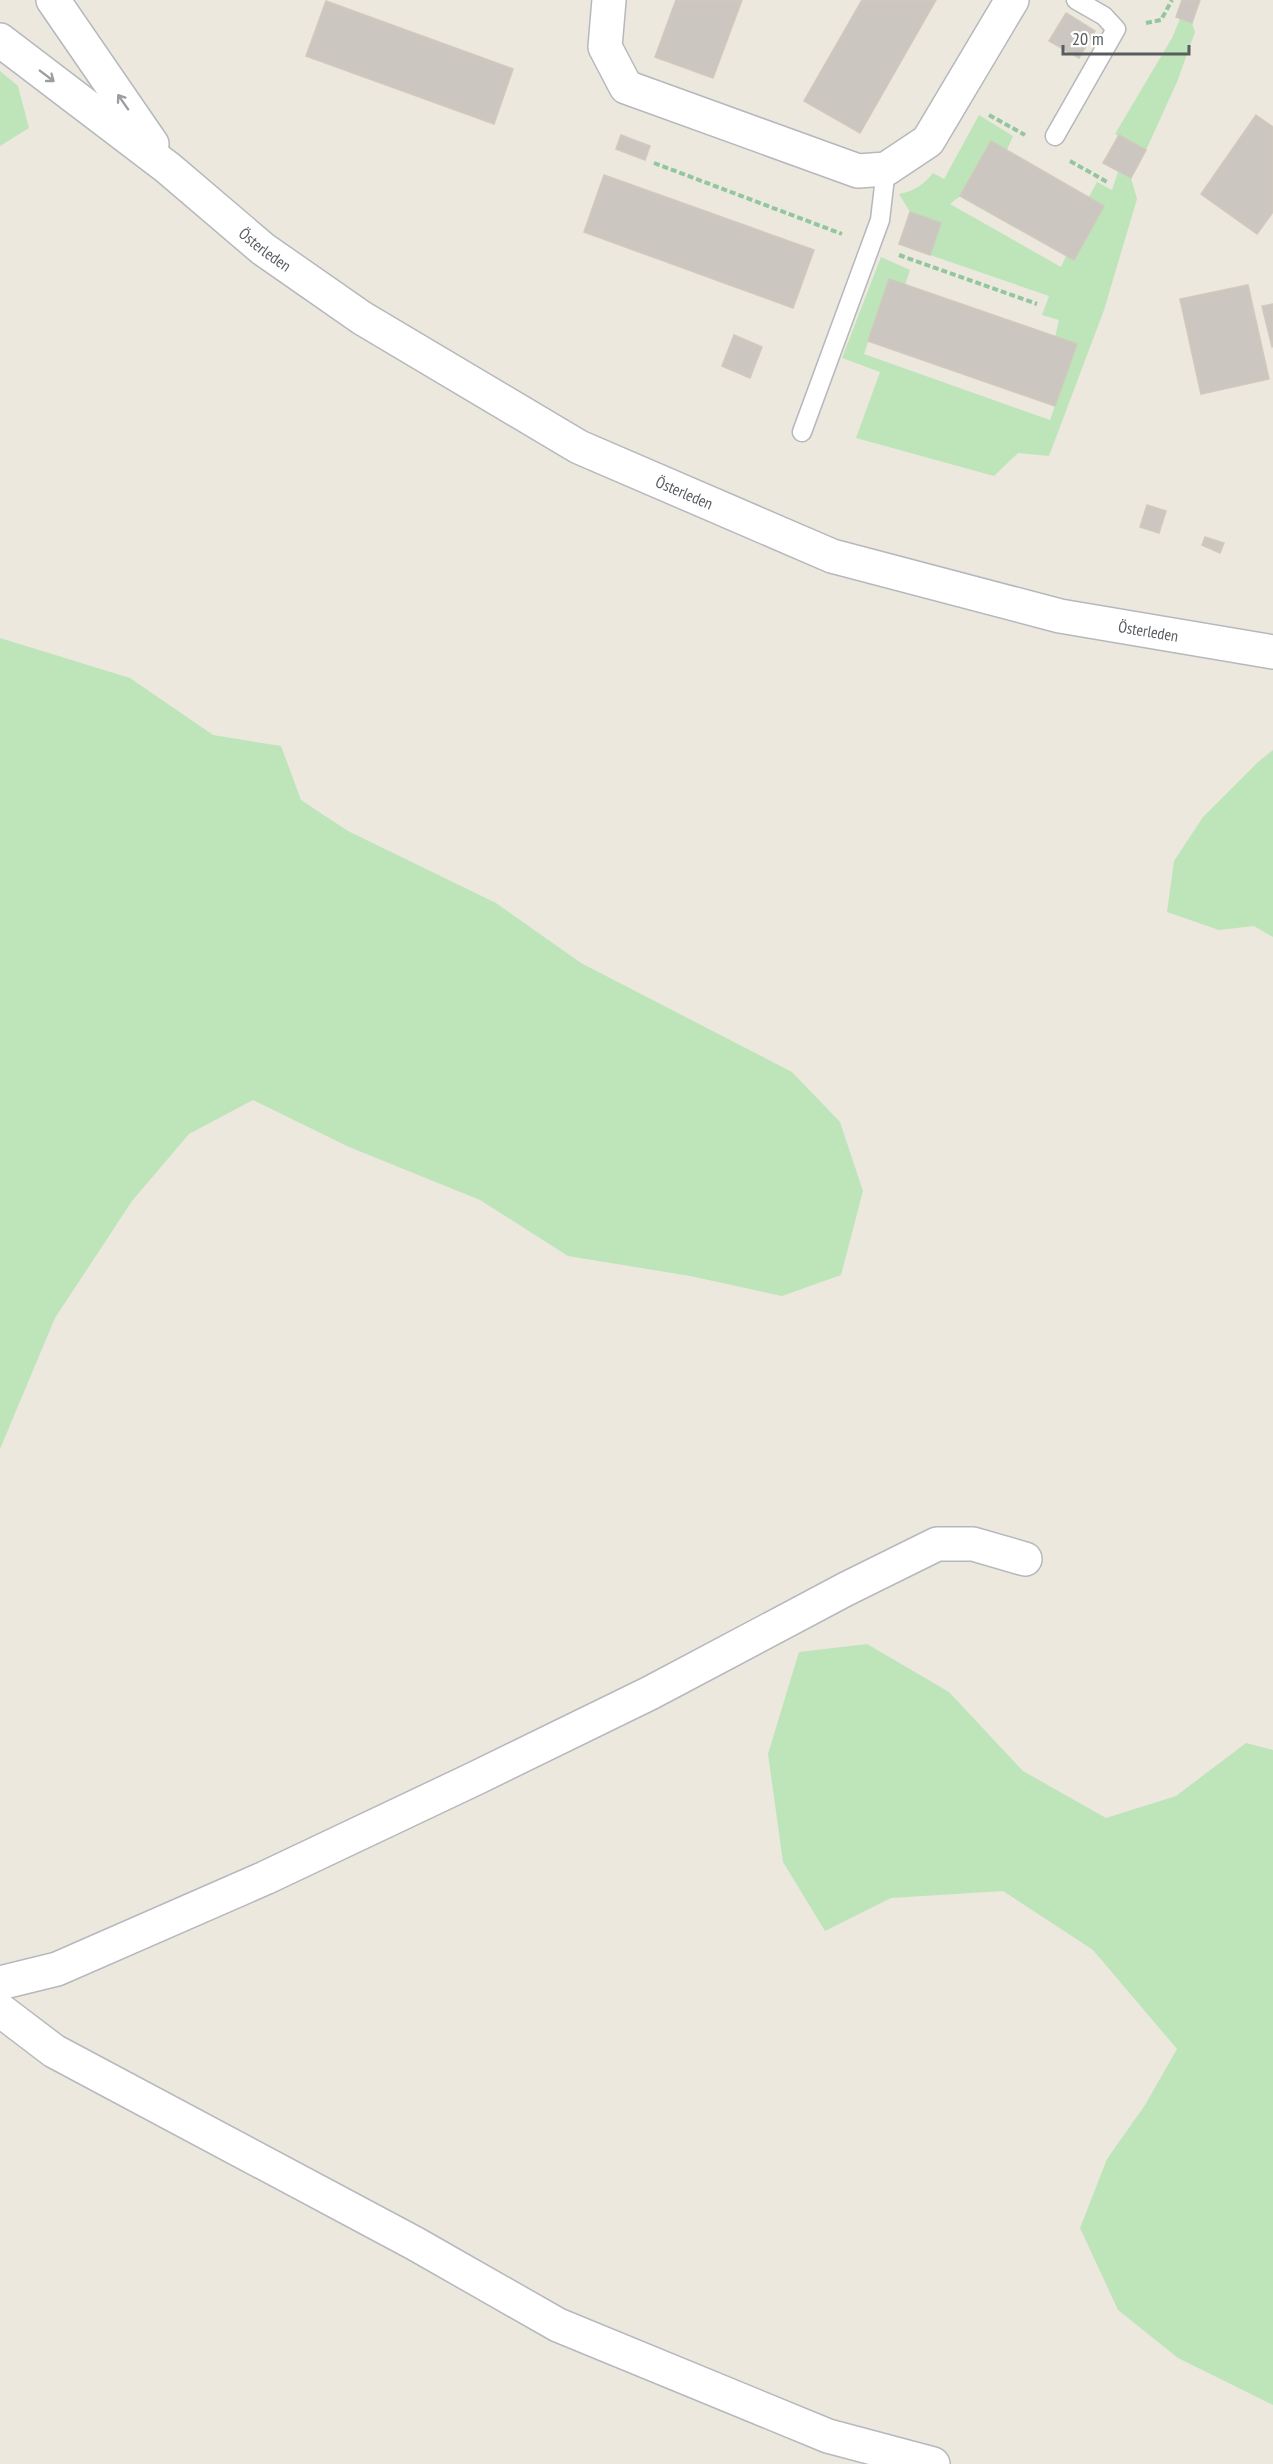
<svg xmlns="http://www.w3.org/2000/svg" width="1273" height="2464" font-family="'PT Sans Narrow',sans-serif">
  <rect width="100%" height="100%" fill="#ece8de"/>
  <g fill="#bde5b9">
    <path d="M1180 19 1192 23 1195 32 1177 82 1146 150 1115 134 1172 38Z"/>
    <path d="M0 71 18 86 29 128 0 146Z"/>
    <path d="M979 115 1013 136 1007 150 991 142 960 196 950 204 1061 267 1066 256 1074 260 1104 206 1089 197 1097 182 1112 190 1118 172 1131 178 1137 199 1104 310 1049 456 1018 453 994 476 856 438 880 372 842 358 881 257 910 270 905 285 889 279 864 354 1050 420 1077 344 1055 337 1059 320 1042 315 1049 296 930 255 941 223 910 212 899 194C914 191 923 185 933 173L944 179Z"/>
    <path d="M0 638 130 678 213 735 281 746 301 800 348 831 496 903 581 963 792 1072 840 1122 863 1191 841 1275 782 1296 690 1276 568 1256 480 1200 349 1147 253 1100 189 1134 132 1201 55 1318 0 1449Z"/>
    <path d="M1273 750V937L1254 926 1219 930 1167 912 1174 861 1203 817 1258 762Z"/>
    <path d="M867 1644 949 1692 1023 1771 1106 1818 1176 1796 1246 1743 1273 1750V2405L1178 2358 1118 2310 1080 2228 1107 2159 1145 2105 1177 2049 1093 1950 1003 1891 891 1898 825 1931 783 1862 768 1754 799 1652Z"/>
  </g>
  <g fill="#cbc6c0" stroke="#d0c9bd" stroke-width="1.5">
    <path d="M676 0H742L713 78 655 57Z"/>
    <path d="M862 0H936L860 133 804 101Z"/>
    <path d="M1182 0H1200L1192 23 1176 17Z"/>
    <path d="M326 1 513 69 494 124 306 56Z"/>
    <path d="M1066 13 1095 31 1079 58 1049 41Z"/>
    <path d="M1256 115 1273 127V212L1257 234 1201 194Z"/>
    <path d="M621 135 650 146 645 160 616 149Z"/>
    <path d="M1119 135 1146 150 1131 178 1103 163Z"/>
    <path d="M991 141 1104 206 1074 260 960 196Z"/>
    <path d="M604 175 814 250 793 308 584 232Z"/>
    <path d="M910 212 941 223 930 255 899 244Z"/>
    <path d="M889 279 1077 344 1055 406 868 341Z"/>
    <path d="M1248 285 1269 379 1201 394 1180 299Z"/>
    <path d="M1273 304V346L1272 347 1262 306Z"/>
    <path d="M734 335 762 347 750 378 722 366Z"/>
    <path d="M1147 505 1166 511 1159 533 1140 527Z"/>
    <path d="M1205 537 1224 543 1220 553 1202 545Z"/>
  </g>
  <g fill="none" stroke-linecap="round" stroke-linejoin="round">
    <defs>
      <g id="service">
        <path d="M1055 136 1116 29 1104 16 1076 0"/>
        <path d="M802 432 880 220 886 169"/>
      </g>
      <g id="minor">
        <path d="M609 0 605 47 626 87 858 171 886 169 928 141 1012 0"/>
        <path d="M0 1983 57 1969 265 1878 476 1778 650 1693 846 1589 937 1544H973L1025 1559"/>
        <path d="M0 2010 54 2051 414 2243 558 2325 828 2436 933 2464"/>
      </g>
      <g id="tertiary">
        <path d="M53 0 152 144"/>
        <path id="s1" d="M0 40 168 168 263 249 362 318 579 447 832 556 1060 616 1273 652"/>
      </g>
    </defs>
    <use href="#service" stroke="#b5b8bc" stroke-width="21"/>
    <use href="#minor" stroke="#b5b8bc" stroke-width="36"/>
    <use href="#tertiary" stroke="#b5b8bc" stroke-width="36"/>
    <g stroke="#92c69d" stroke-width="4" stroke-dasharray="6 3" stroke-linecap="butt">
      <path d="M1146 23 1161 20 1172 0"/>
      <path d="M989 115 1025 135"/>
      <path d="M1070 161 1109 183"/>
      <path d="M654 163 842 234"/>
      <path d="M899 255 1037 304"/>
    </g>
    <use href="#service" stroke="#fff" stroke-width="18"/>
    <use href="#minor" stroke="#fff" stroke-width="33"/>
    <use href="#tertiary" stroke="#fff" stroke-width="33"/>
  </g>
  <defs><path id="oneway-shaft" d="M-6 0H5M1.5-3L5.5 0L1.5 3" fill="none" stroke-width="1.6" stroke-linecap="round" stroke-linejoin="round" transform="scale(1.5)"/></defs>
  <g stroke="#9b9da0">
    <use href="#oneway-shaft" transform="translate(47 76) rotate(37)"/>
    <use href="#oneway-shaft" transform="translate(123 102) rotate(-125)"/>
  </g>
  <g text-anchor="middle" stroke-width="5" stroke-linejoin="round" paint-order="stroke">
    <g font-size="16" fill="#585c60" stroke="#fff">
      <text dy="6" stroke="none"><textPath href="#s1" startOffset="338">Österleden</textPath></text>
      <text dy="6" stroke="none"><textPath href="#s1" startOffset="824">Österleden</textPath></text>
      <text dy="6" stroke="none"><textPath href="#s1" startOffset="1310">Österleden</textPath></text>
    </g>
  </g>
  <path d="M1063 45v9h126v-9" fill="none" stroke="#585c60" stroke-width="3"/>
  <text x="1072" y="45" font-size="18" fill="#585c60" stroke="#ffffff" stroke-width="4.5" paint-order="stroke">20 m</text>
</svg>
